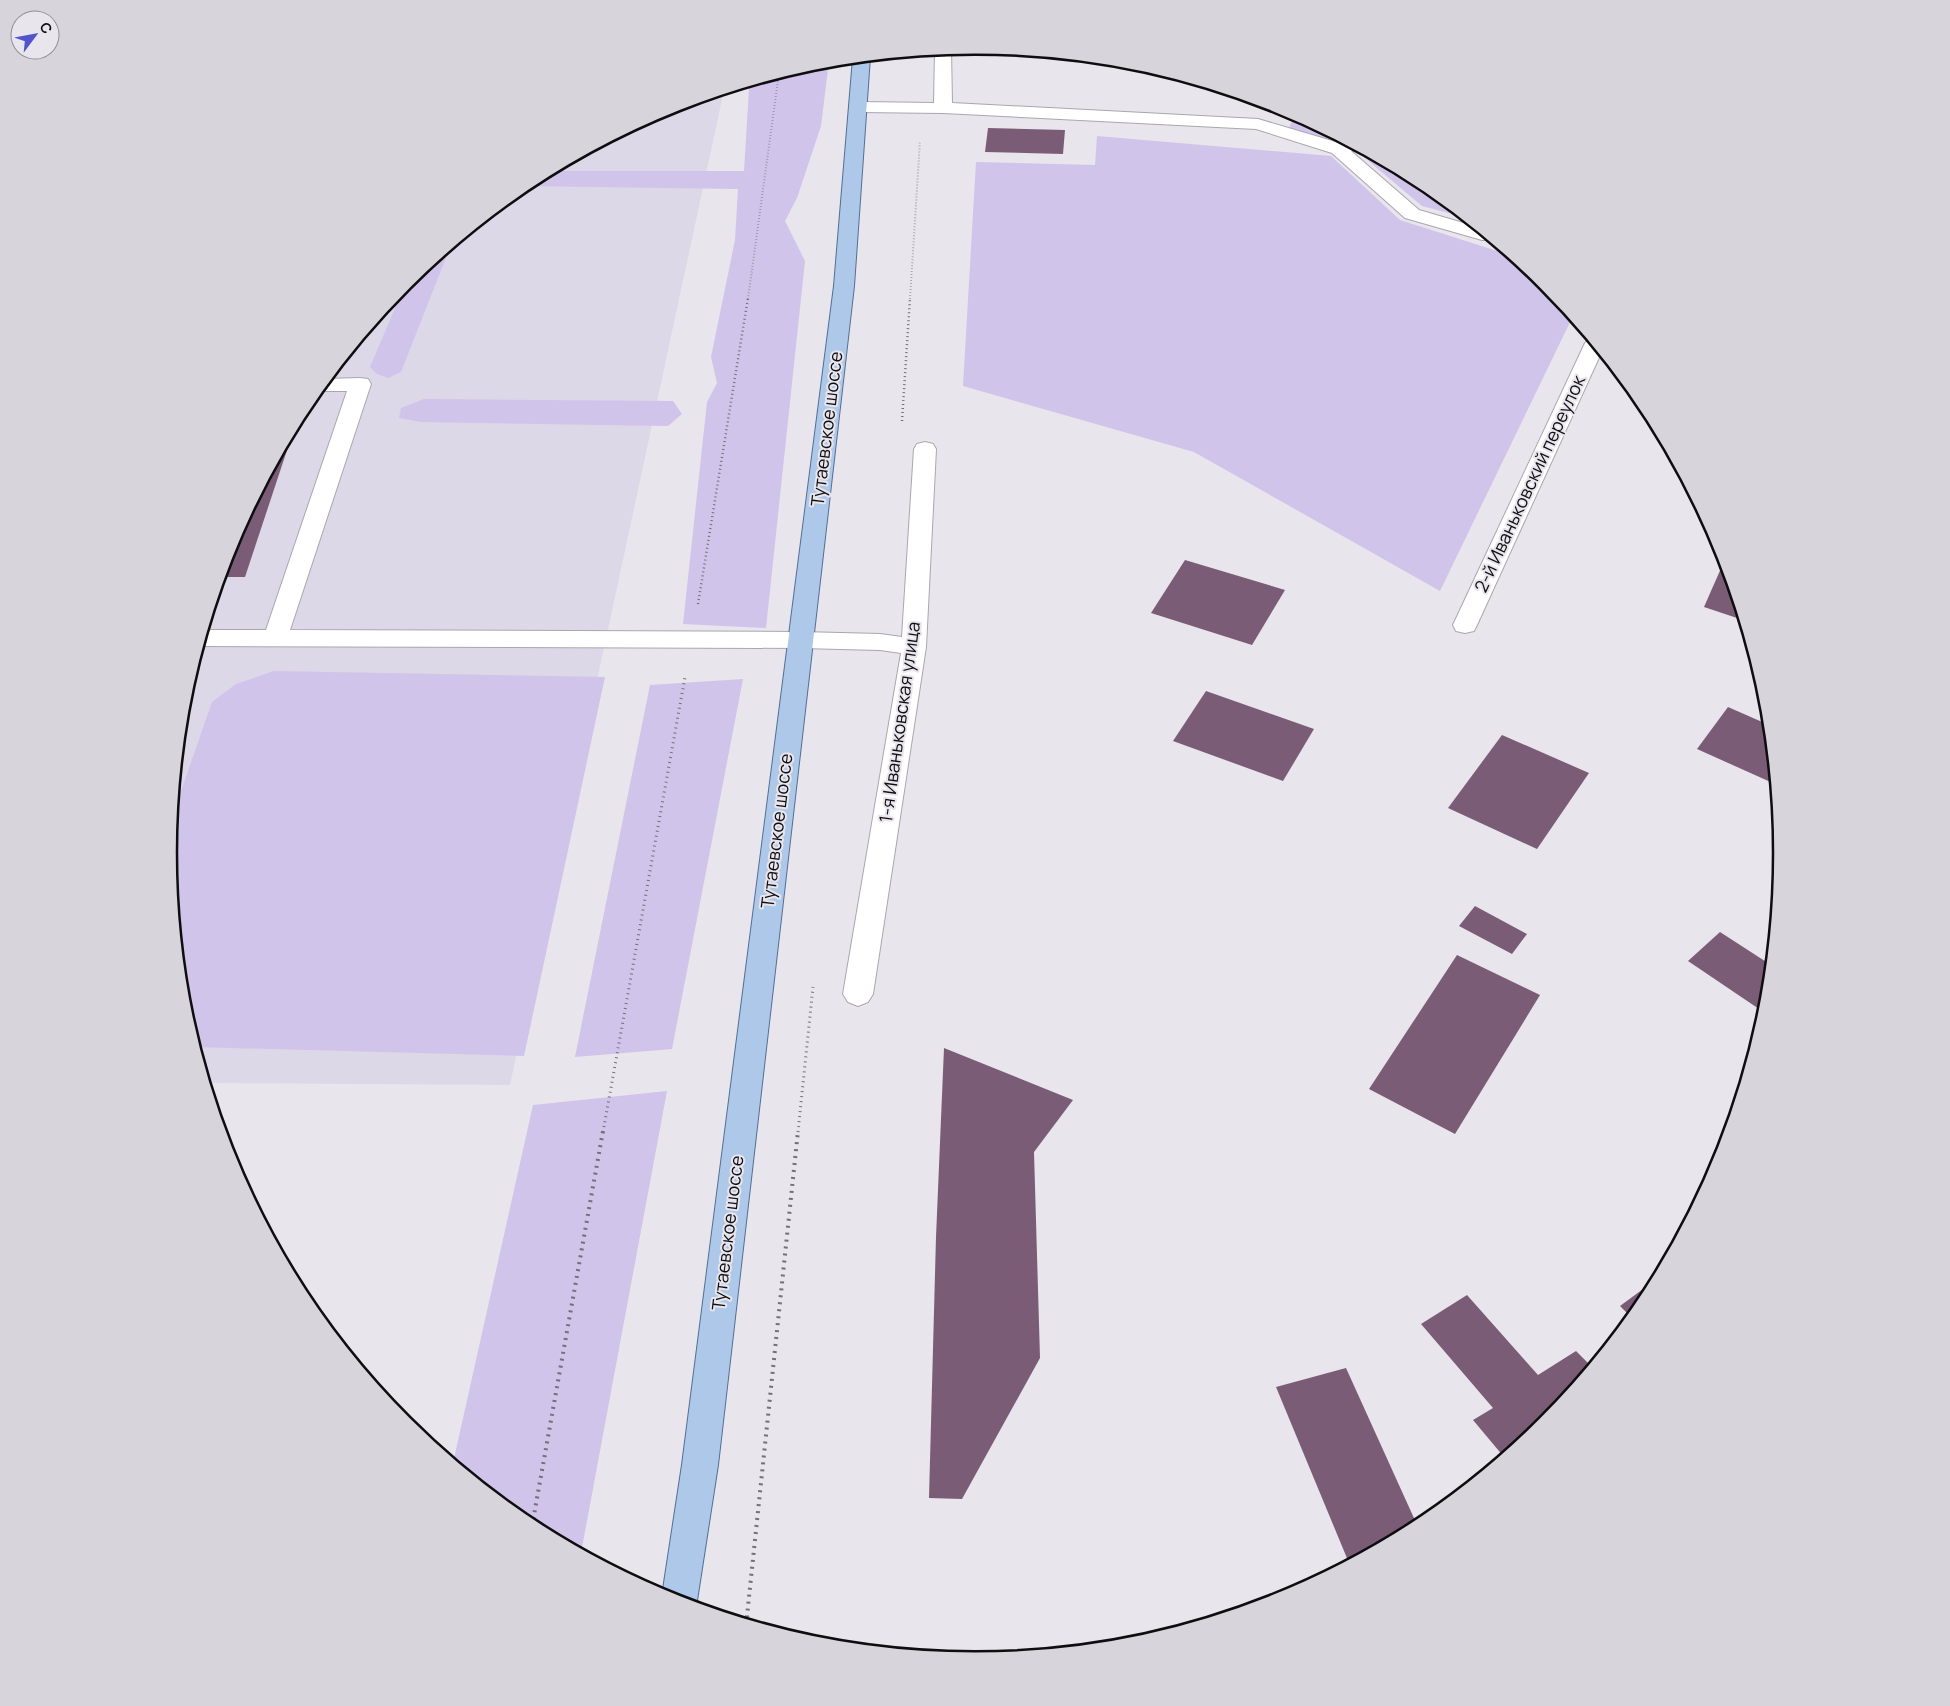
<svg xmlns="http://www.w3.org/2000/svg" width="1950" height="1706" font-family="Manrope,sans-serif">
  <rect width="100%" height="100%" fill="#e8e5ed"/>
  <path fill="#dcd8e7" d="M724 90 510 1085 206 1083 184 1010 168 853 184 695 230 544 304 405 405 282 527 182 667 108Z"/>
  <g fill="#d0c4ea">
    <path d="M829 61 821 126 797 198 785 221 805 261 766 628 683 624 707 402 717 383 711 357 735 240 738 189 522 186 547 171H744L749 89 745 84 818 62Z"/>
    <path d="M1295 114 1343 139 1286 135Z"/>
    <path d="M1097 136 1331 156 1400 220 1513 256 1546 283 1573 316 1440 591 1194 452 963 386 976 162 1095 165Z"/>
    <path d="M1365 151 1423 182 1467 218 1422 206 1359 153Z"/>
    <path d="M451 245 401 372 388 378 377 374 370 367 407 280Z"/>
    <path d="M424 399 673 401 682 414 668 426 421 422 399 418 401 408Z"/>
    <path d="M274 671 605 677 524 1056 195 1047 184 1010 168 853 172 817 212 702 236 684Z"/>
    <path d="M743 679 672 1049 575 1057 650 685Z"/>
    <path d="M667 1091 581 1553 527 1524 453 1463 533 1105Z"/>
  </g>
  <g fill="#7b5c76">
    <path d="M988 128 1065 130 1063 154 985 152Z"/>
    <path d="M298 417 245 577H220L230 544Z"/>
    <path d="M1185 560 1285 590 1252 645 1151 613Z"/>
    <path d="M1722 566 1727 567 1743 620 1704 607Z"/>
    <path d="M1206 691 1314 729 1283 781 1173 741Z"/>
    <path d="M1728 707 1769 725 1775 784 1697 749Z"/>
    <path d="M1502 735 1589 773 1537 849 1448 808Z"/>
    <path d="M1475 906 1527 934 1512 954 1459 926Z"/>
    <path d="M1720 932 1771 965 1765 1013 1688 961Z"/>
    <path d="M1457 955 1540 995 1455 1134 1369 1089Z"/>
    <path d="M944 1048 1073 1100 1034 1152 1040 1358 962 1499 929 1498 936 1237Z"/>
    <path d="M1658 1278 1646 1301 1632 1318 1620 1306Z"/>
    <path d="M1467 1295 1538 1375 1576 1351 1592 1367 1545 1424 1504 1457 1473 1420 1493 1408 1421 1324Z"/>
    <path d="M1346 1368 1418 1527 1349 1563 1276 1387Z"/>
  </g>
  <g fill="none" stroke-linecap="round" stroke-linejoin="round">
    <defs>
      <g id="lane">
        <path d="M1591 338 1602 351 1477 625 1474 631 1465 633 1456 631 1453 625 1585 343Z"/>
        <path d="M360 378 368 379 371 384 290 630 801 632 810 634 813 640 810 646 801 648 199 646 204 630H266L347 391H315L325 379Z"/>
      </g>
      <g id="street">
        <path d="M951 49 952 103 1258 119 1339 143 1347 141 1361 149 1351 151 1419 210 1477 227 1494 240H1482L1405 218 1332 153 1256 129 943 113 860 112 854 111 851 107 854 103 860 102 934 103 935 50Z"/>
        <path d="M925 442 933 444 936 449 926 647 873 994 868 1002 858 1006 848 1002 843 994 901 653 880 650 801 648 792 646 789 640 792 634 801 632 880 634 902 637 914 449 917 444Z"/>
      </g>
      <path id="primary" d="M870 57 854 286 718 1465 696 1607 662 1596 682 1465 834 286 853 58Z"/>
    </defs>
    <use href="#lane" stroke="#a9a7ae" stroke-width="2"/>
    <use href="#street" stroke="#a9a7ae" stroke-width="2"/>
    <use href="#primary" stroke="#526f93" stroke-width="2"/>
    <g stroke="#737176" stroke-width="2" stroke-dasharray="0.5 2.5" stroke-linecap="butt">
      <path d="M748 299 779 73"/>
      <path d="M910 299 920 141"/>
    </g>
    <g stroke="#737176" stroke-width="2.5" stroke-dasharray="1 3" stroke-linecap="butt">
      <path d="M902 421 910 298"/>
      <path d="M698 604 748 298"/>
    </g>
    <g stroke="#737176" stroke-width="3" stroke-dasharray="1 4" stroke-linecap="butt">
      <path d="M603 1132 685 677"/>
      <path d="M798 1132 813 987"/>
    </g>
    <g stroke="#737176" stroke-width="4" stroke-dasharray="2 5" stroke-linecap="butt">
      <path d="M532 1526 603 1131"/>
      <path d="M750 1624 747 1616 798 1131"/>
    </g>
    <use href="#lane" fill="#fff" fill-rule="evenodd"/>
    <use href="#street" fill="#fff" fill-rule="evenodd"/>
    <use href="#primary" fill="#adc8e8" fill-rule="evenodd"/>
  </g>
  <g text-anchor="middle" stroke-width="4" stroke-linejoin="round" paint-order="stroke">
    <g font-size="18" fill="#0e0d10" stroke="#e8e5ed">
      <text transform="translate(827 429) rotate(-83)" y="6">Тутаевское шоссе</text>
      <text transform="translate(1530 484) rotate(-65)" y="6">2-й Иваньковский переулок</text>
      <text transform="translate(900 722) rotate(-82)" y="6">1-я Иваньковская улица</text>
      <text transform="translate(777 831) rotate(-83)" y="6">Тутаевское шоссе</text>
      <text transform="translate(728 1233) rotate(-83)" y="6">Тутаевское шоссе</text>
    </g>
  </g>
  <path d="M0 0H1950V1706H0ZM177 853a798 798 0 1 1 1596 0a798 798 0 1 1-1596 0Z" fill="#d7d4db" fill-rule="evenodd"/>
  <path fill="none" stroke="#0e0d10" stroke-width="2.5" d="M177 853a798 798 0 1 1 1596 0a798 798 0 1 1-1596 0Z"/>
  <g transform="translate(35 35) rotate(58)"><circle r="24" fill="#e8e5ed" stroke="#918f95"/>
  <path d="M0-4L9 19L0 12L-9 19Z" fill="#5354cb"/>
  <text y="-8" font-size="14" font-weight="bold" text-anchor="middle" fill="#0e0d10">С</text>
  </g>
</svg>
